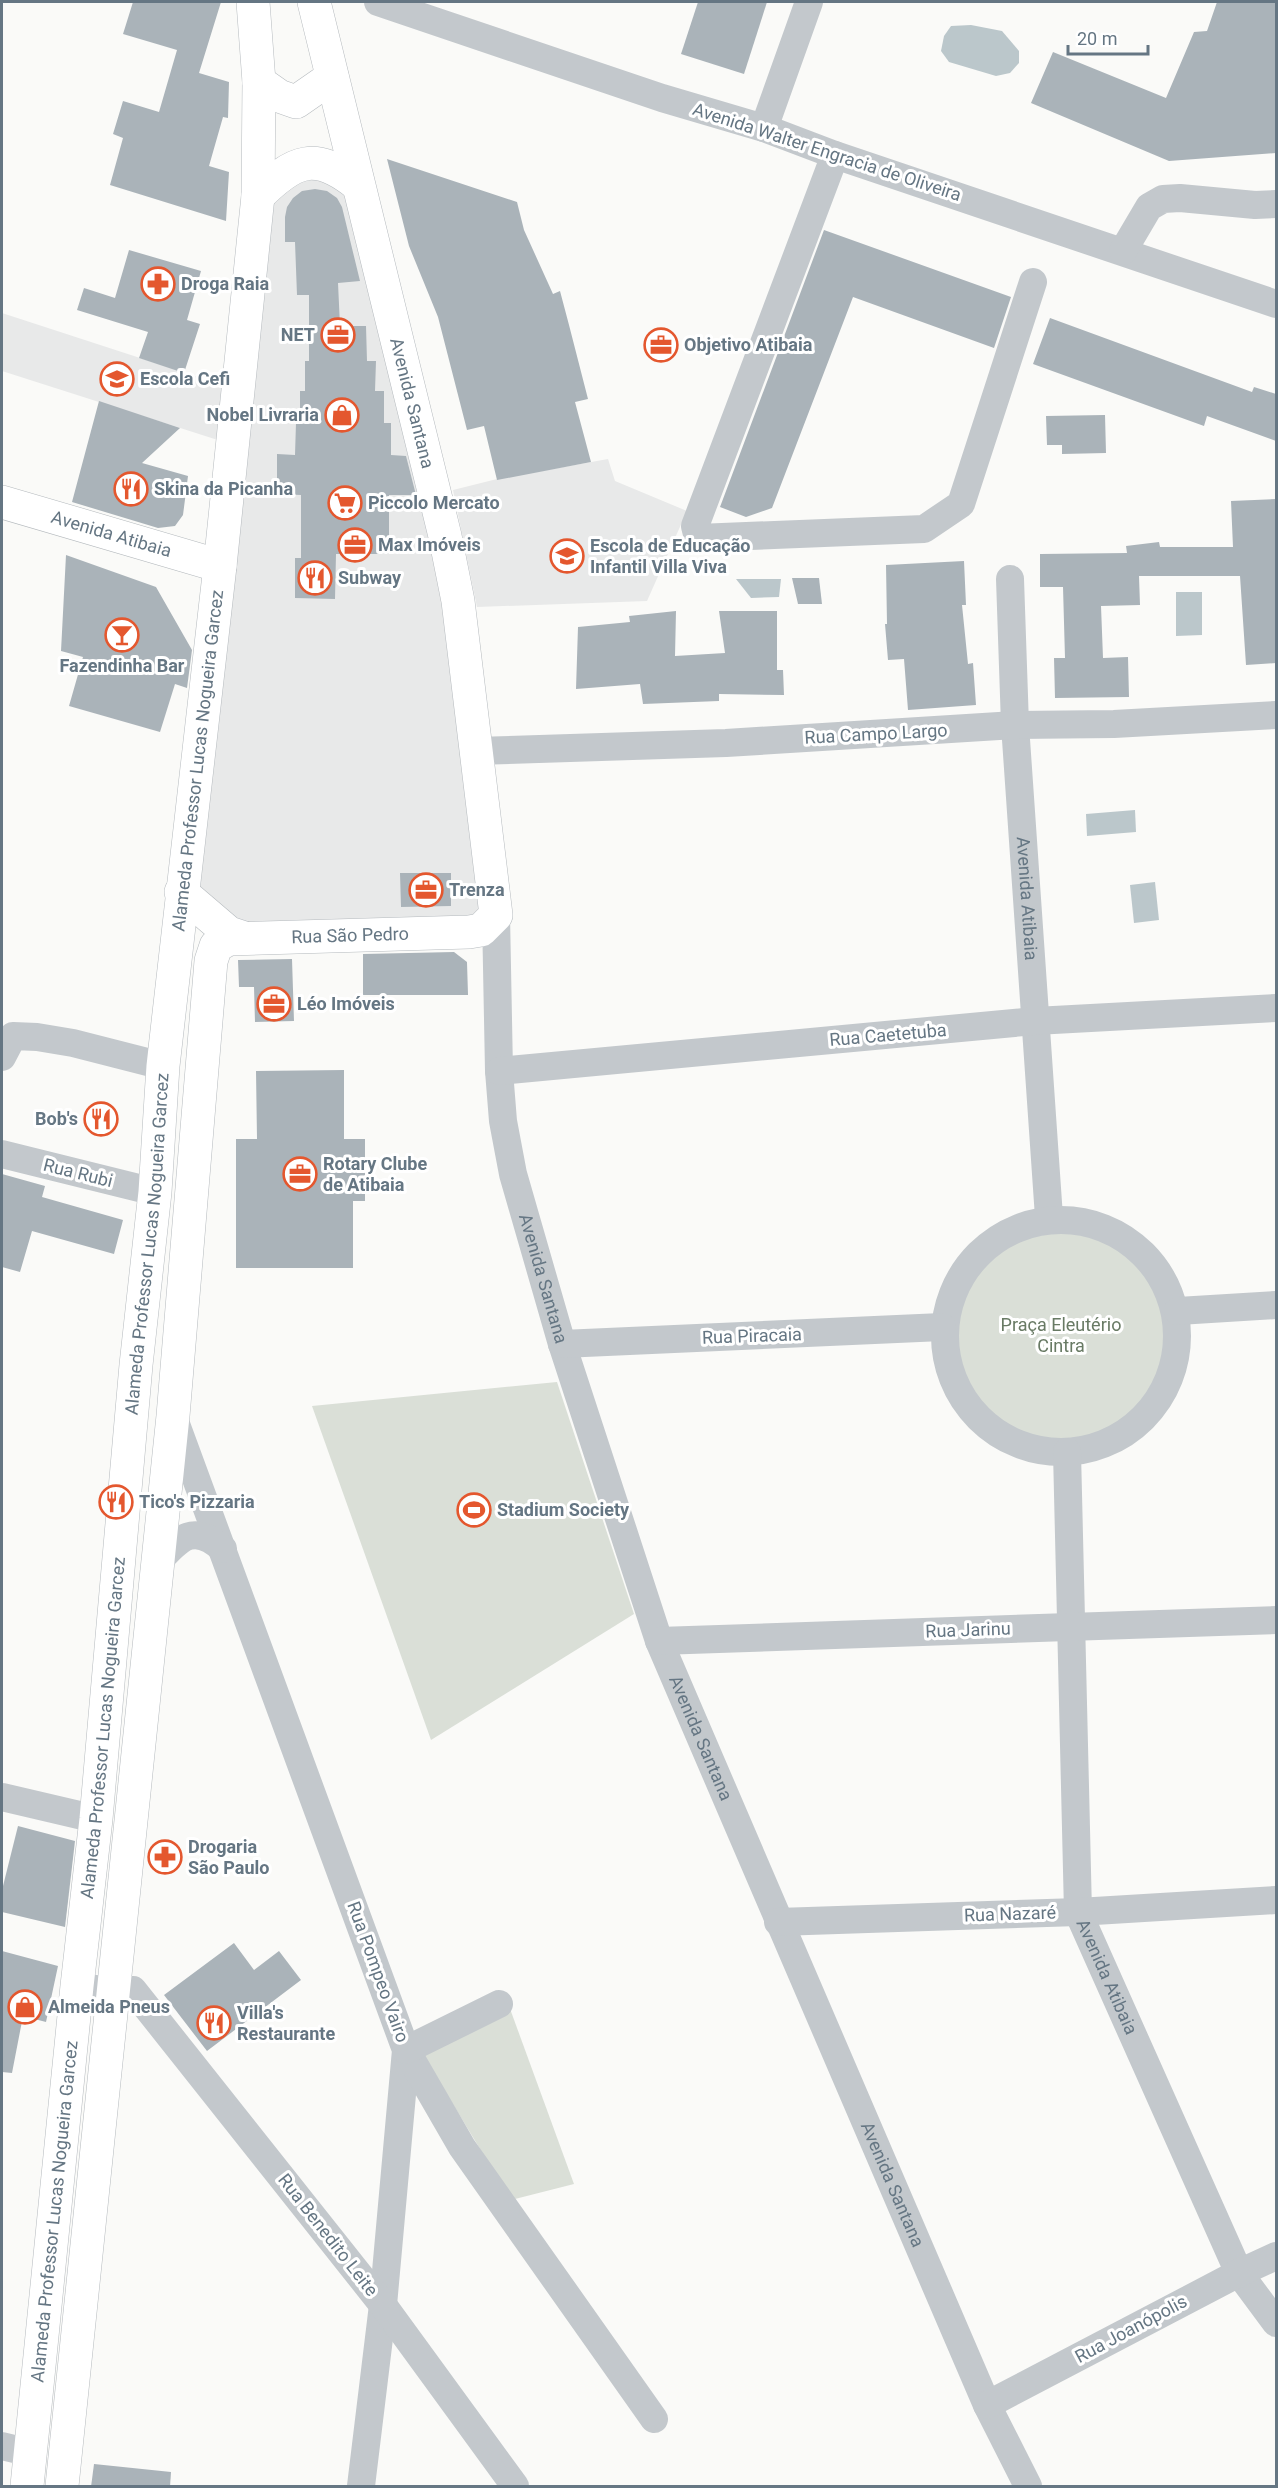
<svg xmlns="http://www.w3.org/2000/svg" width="1278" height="2488" font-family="Roboto,sans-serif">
  <rect width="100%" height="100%" fill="#fafaf8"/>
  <g fill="#e8e9e9">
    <path d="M294 171 340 178 440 539 496 915 217 925 181 892 264 200Z"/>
    <path d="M2 313 226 386 224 442 2 371Z"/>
    <path d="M608 459 615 481 687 511 647 601 477 607 453 490 497 479Z"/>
  </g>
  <g fill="#dadfd7">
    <circle cx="1061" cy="1336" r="116"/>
    <path d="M557 1382 634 1614 431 1740 312 1406Z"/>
    <path d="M509 2006 574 2184 511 2200 423 2055Z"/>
  </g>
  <g fill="#bbc7cb">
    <path d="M971 25 1002 31 1019 51V63L1010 73 996 76 949 62 941 51 944 36 951 26Z"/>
    <path d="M736 579H781L779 597 751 598Z"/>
    <path d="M1176 592H1202V635L1176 636Z"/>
    <path d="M1135 810 1136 832 1087 836 1086 814Z"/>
    <path d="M1155 882 1159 920 1134 923 1130 885Z"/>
  </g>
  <g fill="#aab3b9">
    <path d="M133 2H221L199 73 229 82 228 118 223 117 209 166 229 172 226 221 110 185 123 138 113 134 123 101 159 112 177 50 123 34Z"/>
    <path d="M698 2H767L744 74 681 54Z"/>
    <path d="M1217 2H1276V153L1169 161 1031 103 1053 52 1166 98 1194 32 1207 31Z"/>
    <path d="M387 159 517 202 524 230 553 294 560 291 569 325 588 399 575 402 591 462 497 480 484 426 467 430 438 317 409 246Z"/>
    <path d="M315 189 327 191 337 198 342 207 360 281 338 283 340 326H366L367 361H376L375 391H384V423H391V455L406 456 416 495H389V554H336L335 599 295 598V558H301V495L277 494V454L295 455 296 423H300V391H305V361H309V295H297L295 242H285V217L287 207 293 198 302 191Z"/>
    <path d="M824 230 1011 297 994 348 853 297 772 508 746 517 720 507Z"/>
    <path d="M129 250 201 271 187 320 200 324 184 373 139 358 148 332 77 310 84 288 115 298Z"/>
    <path d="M1050 318 1252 392 1254 387 1276 394V441L1207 416 1204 426 1033 364Z"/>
    <path d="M99 401 180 428 142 463 188 476 183 515 175 526 158 528 72 502Z"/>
    <path d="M1105 415 1106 453 1062 454V445H1047L1046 416Z"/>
    <path d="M1276 499V663L1246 665 1240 576H1139L1140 605 1101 606 1103 658 1128 657 1129 697 1055 698 1054 658H1065L1063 587H1040V554L1127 553 1126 546 1159 542 1160 547H1233L1231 501Z"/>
    <path d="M66 555 156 587 192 650 187 688 175 684 160 732 69 706 83 657 61 651Z"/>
    <path d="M964 561 966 605H962L968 664 973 663 976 705 908 710 904 659 888 660 885 624H887L886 565Z"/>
    <path d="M792 578H819L822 604H798Z"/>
    <path d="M676 611 675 656 725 653 719 611H777V670H783L784 695 719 694V701L643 704 640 684 576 689 578 627 630 622 629 616Z"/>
    <path d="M400 873H451V906L401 907Z"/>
    <path d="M454 952 467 962 468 995H363V954Z"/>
    <path d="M292 959 294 1021 255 1022 254 987H239L238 960Z"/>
    <path d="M344 1070V1139H365V1201H353V1268H236V1139H257L256 1071Z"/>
    <path d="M2 1174 45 1186 42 1197 123 1220 114 1254 32 1231 20 1272 2 1267Z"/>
    <path d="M18 1826 75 1841 65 1927 2 1912V1890Z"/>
    <path d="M234 1943 254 1970 279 1951 301 1980 207 2051 164 1995Z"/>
    <path d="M2 1951 58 1966 46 2022 23 2016 12 2073 2 2072Z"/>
    <path d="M94 2464 171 2472 170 2487H91Z"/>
  </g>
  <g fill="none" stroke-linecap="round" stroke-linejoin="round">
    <defs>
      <g id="major">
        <path d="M259 82 279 96 296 102 332 77"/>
        <path d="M258 196C294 160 315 150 358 185"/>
        <path id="s4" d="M2 502 220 566"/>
        <path d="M181 892 229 933 244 938"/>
        <path id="s5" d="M27 2486 77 1986 96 1819 136 1365 155 1192 163 1066 220 566 258 196 259 82 253 2"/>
        <path id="s6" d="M62 2486 173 1416 211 961 216 946 229 939 469 932 481 930 496 915 458 601 445 536 314 2"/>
      </g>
    </defs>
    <use href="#major" stroke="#b5babe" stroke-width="34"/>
    <g stroke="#c3c8cc" stroke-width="28">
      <path d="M378 2 662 98 764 128 835 155 1276 304"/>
      <path d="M764 128 809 2"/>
      <path d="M835 155 695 526 698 538 924 529 961 504 1033 282"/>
      <path d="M1123 251 1149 207 1163 199 1180 198 1255 205 1276 204"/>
      <path id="s1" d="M1010 579 1015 725 1049 1217"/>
      <path d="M475 751 726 743 1015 725 1114 724 1276 715"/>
      <path id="s2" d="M496 915 499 1071 503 1121 513 1174 562 1344 659 1641 987 2405 1028 2486"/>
      <path d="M2 1057 13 1036 37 1037 73 1043 163 1066"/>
      <path d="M499 1071 1035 1021 1276 1008"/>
      <path d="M2 1154 155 1192"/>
      <circle cx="1061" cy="1336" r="116"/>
      <path d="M1178 1311 1276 1305"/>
      <path d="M562 1344 942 1327"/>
      <path d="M173 1416 406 2050 383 2305 361 2486"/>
      <path id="s3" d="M1067 1452 1078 1912 1239 2273 1276 2323"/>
      <path d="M158 1562C180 1537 194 1523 223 1549"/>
      <path d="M659 1641 1276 1620"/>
      <path d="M2 1797 96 1819"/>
      <path d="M778 1922 1078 1912 1276 1900"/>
      <path d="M77 1986 115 1992 133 1990 383 2305 515 2486"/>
      <path d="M406 2050 462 2147 654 2419"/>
      <path d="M406 2050 499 2004"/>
      <path d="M987 2405 1239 2273 1276 2256"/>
      <path d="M2 2446 31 2453"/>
    </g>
    <use href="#major" stroke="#fff" stroke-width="33"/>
  </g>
  <defs>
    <symbol id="pharmacy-ring" viewBox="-11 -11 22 22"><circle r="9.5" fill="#fff" stroke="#e4572e" stroke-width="1.5"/><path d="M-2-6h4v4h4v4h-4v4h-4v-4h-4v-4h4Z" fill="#e4572e"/></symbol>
    <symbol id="office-ring" viewBox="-11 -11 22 22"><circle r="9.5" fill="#fff" stroke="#e4572e" stroke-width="1.5"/><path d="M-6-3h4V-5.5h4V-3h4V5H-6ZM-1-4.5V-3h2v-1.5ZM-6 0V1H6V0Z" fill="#e4572e"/></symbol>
    <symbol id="school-ring" viewBox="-11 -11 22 22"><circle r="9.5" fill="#fff" stroke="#e4572e" stroke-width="1.5"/><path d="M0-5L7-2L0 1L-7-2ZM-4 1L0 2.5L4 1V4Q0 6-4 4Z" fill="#e4572e"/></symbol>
    <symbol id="shop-ring" viewBox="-11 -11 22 22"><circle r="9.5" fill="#fff" stroke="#e4572e" stroke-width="1.5"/><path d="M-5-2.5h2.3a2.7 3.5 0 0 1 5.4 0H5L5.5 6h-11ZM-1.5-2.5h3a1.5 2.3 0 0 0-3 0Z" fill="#e4572e"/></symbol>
    <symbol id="restaurant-ring" viewBox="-11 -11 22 22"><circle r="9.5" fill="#fff" stroke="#e4572e" stroke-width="1.5"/><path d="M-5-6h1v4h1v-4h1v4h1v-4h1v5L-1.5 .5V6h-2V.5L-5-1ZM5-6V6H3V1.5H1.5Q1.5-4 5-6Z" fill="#e4572e"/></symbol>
    <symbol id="supermarket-ring" viewBox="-11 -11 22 22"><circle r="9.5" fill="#fff" stroke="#e4572e" stroke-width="1.5"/><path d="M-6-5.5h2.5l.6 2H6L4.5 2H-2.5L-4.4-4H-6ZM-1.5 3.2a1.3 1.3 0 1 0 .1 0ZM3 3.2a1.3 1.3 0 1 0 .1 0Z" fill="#e4572e"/></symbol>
    <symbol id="bar-ring" viewBox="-11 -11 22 22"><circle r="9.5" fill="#fff" stroke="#e4572e" stroke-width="1.5"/><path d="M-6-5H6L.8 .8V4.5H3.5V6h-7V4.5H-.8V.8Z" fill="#e4572e"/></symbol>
    <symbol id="stadium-ring" viewBox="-11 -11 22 22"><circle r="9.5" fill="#fff" stroke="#e4572e" stroke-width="1.5"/><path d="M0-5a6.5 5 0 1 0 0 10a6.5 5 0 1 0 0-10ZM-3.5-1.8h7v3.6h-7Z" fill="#e4572e"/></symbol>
  </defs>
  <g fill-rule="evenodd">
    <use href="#pharmacy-ring" x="139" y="265" width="38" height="38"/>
    <use href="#office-ring" x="319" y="316" width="38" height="38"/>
    <use href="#office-ring" x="642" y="326" width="38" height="38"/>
    <use href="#school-ring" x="98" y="360" width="38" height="38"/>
    <use href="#shop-ring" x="323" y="396" width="38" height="38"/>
    <use href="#restaurant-ring" x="112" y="470" width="38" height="38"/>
    <use href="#supermarket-ring" x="326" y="484" width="38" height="38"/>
    <use href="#office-ring" x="336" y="526" width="38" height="38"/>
    <use href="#school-ring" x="548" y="537" width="38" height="38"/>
    <use href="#restaurant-ring" x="296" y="559" width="38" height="38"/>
    <use href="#bar-ring" x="103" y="616" width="38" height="38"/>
    <use href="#office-ring" x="407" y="871" width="38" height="38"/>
    <use href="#office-ring" x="255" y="985" width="38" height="38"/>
    <use href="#restaurant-ring" x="82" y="1100" width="38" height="38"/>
    <use href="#office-ring" x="281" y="1155" width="38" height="38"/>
    <use href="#restaurant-ring" x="97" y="1483" width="38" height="38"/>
    <use href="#stadium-ring" x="455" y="1491" width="38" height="38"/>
    <use href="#pharmacy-ring" x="146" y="1838" width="38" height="38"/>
    <use href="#shop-ring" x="6" y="1988" width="38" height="38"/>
    <use href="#restaurant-ring" x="195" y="2004" width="38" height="38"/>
  </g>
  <g text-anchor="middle" stroke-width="6" stroke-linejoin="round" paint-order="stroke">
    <g font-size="18" fill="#657683" stroke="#fff">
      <text transform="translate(827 152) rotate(18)" y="6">Avenida Walter Engracia de Oliveira</text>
      <text transform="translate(412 403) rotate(76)" y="6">Avenida Santana</text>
      <text dy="6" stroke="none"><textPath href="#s4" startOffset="114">Avenida Atibaia</textPath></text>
      <text transform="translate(876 734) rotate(-3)" y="6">Rua Campo Largo</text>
      <text dy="6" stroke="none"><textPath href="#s5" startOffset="1734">Alameda Professor Lucas Nogueira Garcez</textPath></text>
      <text dy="6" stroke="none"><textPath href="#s1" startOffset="320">Avenida Atibaia</textPath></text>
      <text dy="6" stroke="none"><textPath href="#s6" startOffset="1684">Rua São Pedro</textPath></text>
      <text transform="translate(888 1035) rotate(-5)" y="6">Rua Caetetuba</text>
      <text transform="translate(78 1173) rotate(14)" y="6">Rua Rubi</text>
      <text dy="6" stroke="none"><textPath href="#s5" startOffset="1248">Alameda Professor Lucas Nogueira Garcez</textPath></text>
      <text dy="6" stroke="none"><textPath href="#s2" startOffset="369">Avenida Santana</textPath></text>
      <text transform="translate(752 1336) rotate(-2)" y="6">Rua Piracaia</text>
      <text transform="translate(968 1630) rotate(-2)" y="6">Rua Jarinu</text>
      <text dy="6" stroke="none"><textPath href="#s5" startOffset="762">Alameda Professor Lucas Nogueira Garcez</textPath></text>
      <text dy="6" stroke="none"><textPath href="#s2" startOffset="855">Avenida Santana</textPath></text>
      <text transform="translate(1010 1914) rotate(-2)" y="6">Rua Nazaré</text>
      <text transform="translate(378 1972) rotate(70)" y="6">Rua Pompeo Vairo</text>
      <text dy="6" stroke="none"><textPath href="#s3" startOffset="531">Avenida Atibaia</textPath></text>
      <text dy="6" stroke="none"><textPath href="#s2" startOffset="1341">Avenida Santana</textPath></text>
      <text dy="6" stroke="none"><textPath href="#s5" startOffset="276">Alameda Professor Lucas Nogueira Garcez</textPath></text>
      <text transform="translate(328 2235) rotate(52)" y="6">Rua Benedito Leite</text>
      <text transform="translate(1131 2329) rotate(-28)" y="6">Rua Joanópolis</text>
    </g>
    <g font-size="18" font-weight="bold" fill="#657683" stroke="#fff" text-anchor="start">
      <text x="181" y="290">Droga Raia</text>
      <text x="315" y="341" text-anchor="end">NET</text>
      <text x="684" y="351">Objetivo Atibaia</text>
      <text x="140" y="385">Escola Cefi</text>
      <text x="319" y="421" text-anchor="end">Nobel Livraria</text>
      <text x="154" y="495">Skina da Picanha</text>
      <text x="368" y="509">Piccolo Mercato</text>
      <text x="378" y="551">Max Imóveis</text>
      <text x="590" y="552">Escola de Educação<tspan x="590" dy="21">Infantil Villa Viva</tspan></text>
      <text x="338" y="584">Subway</text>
      <text x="122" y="672" text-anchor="middle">Fazendinha Bar</text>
      <text x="449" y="896">Trenza</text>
      <text x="297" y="1010">Léo Imóveis</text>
      <text x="78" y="1125" text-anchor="end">Bob's</text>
      <text x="323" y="1170">Rotary Clube<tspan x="323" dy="21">de Atibaia</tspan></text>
      <text x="139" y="1508">Tico's Pizzaria</text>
      <text x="497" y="1516">Stadium Society</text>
      <text x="188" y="1853">Drogaria<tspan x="188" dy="21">São Paulo</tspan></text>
      <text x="48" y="2013">Almeida Pneus</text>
      <text x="237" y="2019">Villa's<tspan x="237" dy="21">Restaurante</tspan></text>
    </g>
    <g font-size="18" fill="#687a64" stroke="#fff">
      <text x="1061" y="1331">Praça Eleutério<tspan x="1061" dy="21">Cintra</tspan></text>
    </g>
  </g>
  <rect width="1278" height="2488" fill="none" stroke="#657683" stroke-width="6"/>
  <path d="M1068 45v9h80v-9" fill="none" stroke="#657683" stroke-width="3"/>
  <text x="1077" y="45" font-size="18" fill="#657683" stroke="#ffffff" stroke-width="4.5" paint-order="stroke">20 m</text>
</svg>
